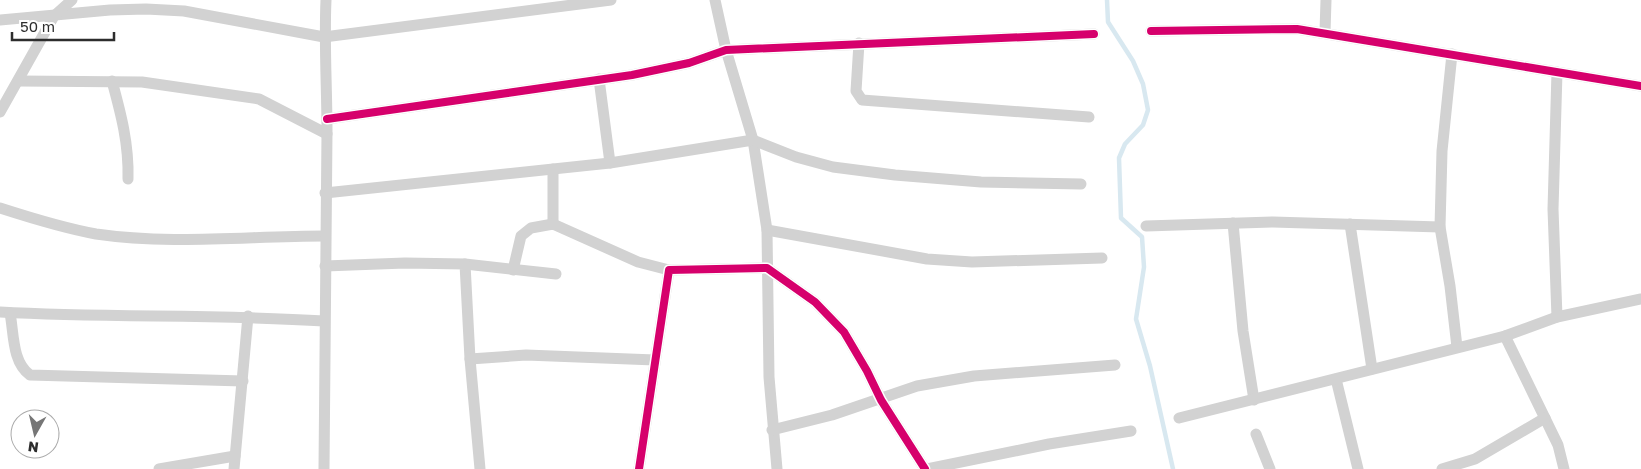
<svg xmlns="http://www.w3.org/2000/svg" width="1641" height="469" font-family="'Golos Text',sans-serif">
  <rect width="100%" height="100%" fill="#fff"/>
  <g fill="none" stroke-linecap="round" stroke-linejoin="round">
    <path stroke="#d8e8f0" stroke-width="4.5" d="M1107 0 1108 22 1133 61 1143 84 1148 110 1143 125 1125 144 1119 158 1121 218 1142 237 1144 267 1136 319 1150 366 1173 469"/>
    <g stroke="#d2d2d2" stroke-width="11">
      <path d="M715 0 726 50 753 140 767 230 769 377 777 469"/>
      <path d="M0 20 110 10 146 9 184 11 324 37 611 0"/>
      <path d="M1151 31 1297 29 1641 86"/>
      <path d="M1325 32 1326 0"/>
      <path d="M859 43 856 91 862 100 1089 117"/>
      <path d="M1452 54 1442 151 1440 227 1450 286 1457 347"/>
      <path d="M1557 72 1553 209 1557 317"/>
      <path d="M599 79 610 163"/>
      <path d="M19 81 142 82 259 99 327 134"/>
      <path d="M112 81C121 114 129 144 128 179"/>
      <path d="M0 112 54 16 72 0"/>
      <path d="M327 119 632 75 689 63 726 50 1094 34"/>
      <path d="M325 193 610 163 753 140 796 157 833 167 895 175 981 182 1081 184"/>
      <path d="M0 208C31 218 63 228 96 234 171 245 248 236 324 236"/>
      <path d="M1233 223 1243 331 1254 400"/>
      <path d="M553 224V169"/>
      <path d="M1350 224 1372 369"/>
      <path d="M1146 226 1273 222 1440 227"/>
      <path d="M767 230 927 259 972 262 1102 258"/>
      <path d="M465 264 556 274"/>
      <path d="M325 266 405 263 465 264 470 359 480 469"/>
      <path d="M513 270 521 236 531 228 553 224 638 262 669 270"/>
      <path d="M0 312C108 318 216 314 324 321"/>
      <path d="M10 313C14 334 12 362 30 375L243 381"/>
      <path d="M1505 336 1558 445 1564 469"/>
      <path d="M470 359 526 355 655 360"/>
      <path d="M1336 379 1358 469"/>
      <path d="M1179 418 1505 336 1557 317 1641 299"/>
      <path d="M772 430 832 415 917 386 974 376 1115 365"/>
      <path d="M1256 434 1270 469"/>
      <path d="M159 469 235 456"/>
      <path d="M234 469 248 316"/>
      <path d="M324 469C324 357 325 245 327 132 327 88 324 44 326 0"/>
      <path d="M639 469 669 270 767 268 815 302 844 332 867 371 881 400 925 469"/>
      <path d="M927 469 1049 444 1131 431"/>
      <path d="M1442 469 1475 459 1545 418"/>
    </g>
    <defs>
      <g id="cycleway">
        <path d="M1151 31 1297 29 1641 86"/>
        <path d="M327 119 632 75 689 63 726 50 1094 34"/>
        <path d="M639 469 669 270 767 268 815 302 844 332 867 371 881 400 925 469"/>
      </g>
    </defs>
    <use href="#cycleway" stroke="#fff" stroke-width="11"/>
    <use href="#cycleway" stroke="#d6006c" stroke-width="8"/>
  </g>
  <g transform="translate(35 434) rotate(188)"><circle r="24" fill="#ffffff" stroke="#ababab"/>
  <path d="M0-4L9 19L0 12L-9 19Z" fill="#767676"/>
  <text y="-8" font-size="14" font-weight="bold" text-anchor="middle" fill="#2d2d2d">N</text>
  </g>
  <path d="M12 32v8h102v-8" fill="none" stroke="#2d2d2d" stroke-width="2.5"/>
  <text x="20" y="32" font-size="15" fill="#2d2d2d" stroke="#ffffff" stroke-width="4" paint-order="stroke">50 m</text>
</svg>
